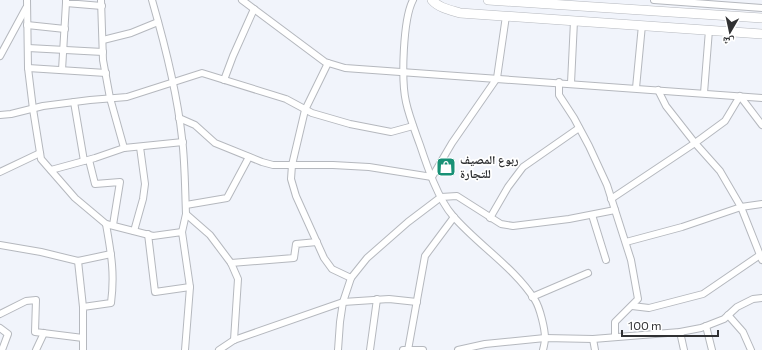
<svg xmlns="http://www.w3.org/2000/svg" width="762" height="350" font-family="Commissioner,'Noto Naskh Arabic',sans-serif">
  <rect width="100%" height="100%" fill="#f1f4fb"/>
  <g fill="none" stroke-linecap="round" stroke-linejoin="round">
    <defs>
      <g id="minor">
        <path d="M27 0 28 68 33 109 41 159 75 198 106 224 153 236 182 232 190 287 185 350"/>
        <path d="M66 0V3L102 6"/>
        <path d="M152 0C165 45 177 91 182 138 185 163 185 189 186 214L210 235 231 263 238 279 234 340"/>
        <path d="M242 0 325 62 345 68 762 98"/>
        <path d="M413 0C403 19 401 80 406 102 409 116 415 131 420 145 427 166 438 199 453 216 478 245 514 267 535 300 540 308 545 329 545 338 545 342 544 346 543 350"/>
        <path d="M654 0 762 8"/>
        <path d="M27 25 65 29"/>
        <path d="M103 40 131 33 158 22"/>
        <path d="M28 48 103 52"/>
        <path d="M0 56 26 8"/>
        <path d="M328 63 305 110 292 165 291 179 296 196 324 258 332 269 351 278"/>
        <path d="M28 68 106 73"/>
        <path d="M62 70 66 3"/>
        <path d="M224 80 233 56 254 9"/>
        <path d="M559 82V95L574 118 589 146 607 185 631 260 638 299 615 322V337"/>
        <path d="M571 83 574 21"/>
        <path d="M636 88 642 25"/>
        <path d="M658 90 666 106 695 143 720 171 741 207 762 260"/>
        <path d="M704 93 709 30"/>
        <path d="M74 102 84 161"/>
        <path d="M0 115 11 114 43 106 90 100 127 97 202 73 286 99 312 113 350 124 391 132 413 126"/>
        <path d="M179 118 195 125 215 143 262 162 273 165H333L369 167 432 177 452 143 497 78 506 16"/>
        <path d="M124 148 183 142"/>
        <path d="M89 160 95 184 120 182 113 225"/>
        <path d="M51 170 95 158 124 148 110 98 103 60 101 0"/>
        <path d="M0 172 40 153"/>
        <path d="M611 199 695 143 725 121 740 96 762 125"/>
        <path d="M186 205 227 198 249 157"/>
        <path d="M592 215 606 260"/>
        <path d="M490 218 508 187 523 167 579 128"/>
        <path d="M134 231 143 199 145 184 140 147"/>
        <path d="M182 232 186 214"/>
        <path d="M148 234 155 292 190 287"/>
        <path d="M626 242 682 227 741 207 762 204"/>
        <path d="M0 245 41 252 78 261 111 254"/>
        <path d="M78 261 83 307"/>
        <path d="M231 263 294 258 296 244 317 242"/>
        <path d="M532 297 588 273"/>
        <path d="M632 306 649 308 703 294 760 255"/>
        <path d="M0 314 26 301 36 300 35 332 83 338V350"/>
        <path d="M728 315 743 332 751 350"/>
        <path d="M706 326 712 350"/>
        <path d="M0 328 8 334 2 350"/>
        <path d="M680 332 684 350"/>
        <path d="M83 338V307L111 303C115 273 111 253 106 224"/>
        <path d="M593 339 595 350"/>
        <path d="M36 350 44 333"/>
        <path d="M219 350 234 340 343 302 389 299 417 302"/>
        <path d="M338 350 340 322 343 302 351 278 367 258 408 222 441 197 457 196 501 224 513 226 569 219 615 210"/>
        <path d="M370 350 377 299"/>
        <path d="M403 350H423"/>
        <path d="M408 350 425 256 454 217"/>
        <path d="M458 350 485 344 545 338 593 339 680 332 701 328 724 319 737 307 753 299 762 298"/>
      </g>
      <g id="secondary">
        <path d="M432 0C439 8 450 10 460 13L762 34"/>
        <path d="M488 0 762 18"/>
      </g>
    </defs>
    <use href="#minor" stroke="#b5b8be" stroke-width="8"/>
    <use href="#secondary" stroke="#b5b8be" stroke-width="10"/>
    <use href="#minor" stroke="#fff" stroke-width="6"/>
    <use href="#secondary" stroke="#fff" stroke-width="9"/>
  </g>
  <defs>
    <symbol id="shop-square" viewBox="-11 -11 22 22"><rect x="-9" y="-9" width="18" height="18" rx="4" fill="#189176" stroke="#fff"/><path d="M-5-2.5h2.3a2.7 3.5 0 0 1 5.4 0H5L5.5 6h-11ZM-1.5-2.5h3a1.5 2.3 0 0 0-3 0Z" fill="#fff"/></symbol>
  </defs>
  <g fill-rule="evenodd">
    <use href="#shop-square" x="435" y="156" width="22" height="22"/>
  </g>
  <g text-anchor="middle" stroke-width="3.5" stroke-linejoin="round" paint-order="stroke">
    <g font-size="12" font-weight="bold" fill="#303133" stroke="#fff" text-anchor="start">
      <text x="460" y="164">ربوع المصيف<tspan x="460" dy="14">للتجارة</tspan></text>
    </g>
  </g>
  <g transform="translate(730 32) rotate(189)" stroke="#ffffff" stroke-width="3" paint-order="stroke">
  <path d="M0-3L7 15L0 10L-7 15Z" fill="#303133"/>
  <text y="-6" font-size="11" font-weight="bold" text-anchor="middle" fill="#303133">ش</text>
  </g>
  <path d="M622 330v6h96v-6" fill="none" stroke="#303133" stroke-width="2"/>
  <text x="628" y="330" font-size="12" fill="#303133" stroke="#ffffff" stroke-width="3" paint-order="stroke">100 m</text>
</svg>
